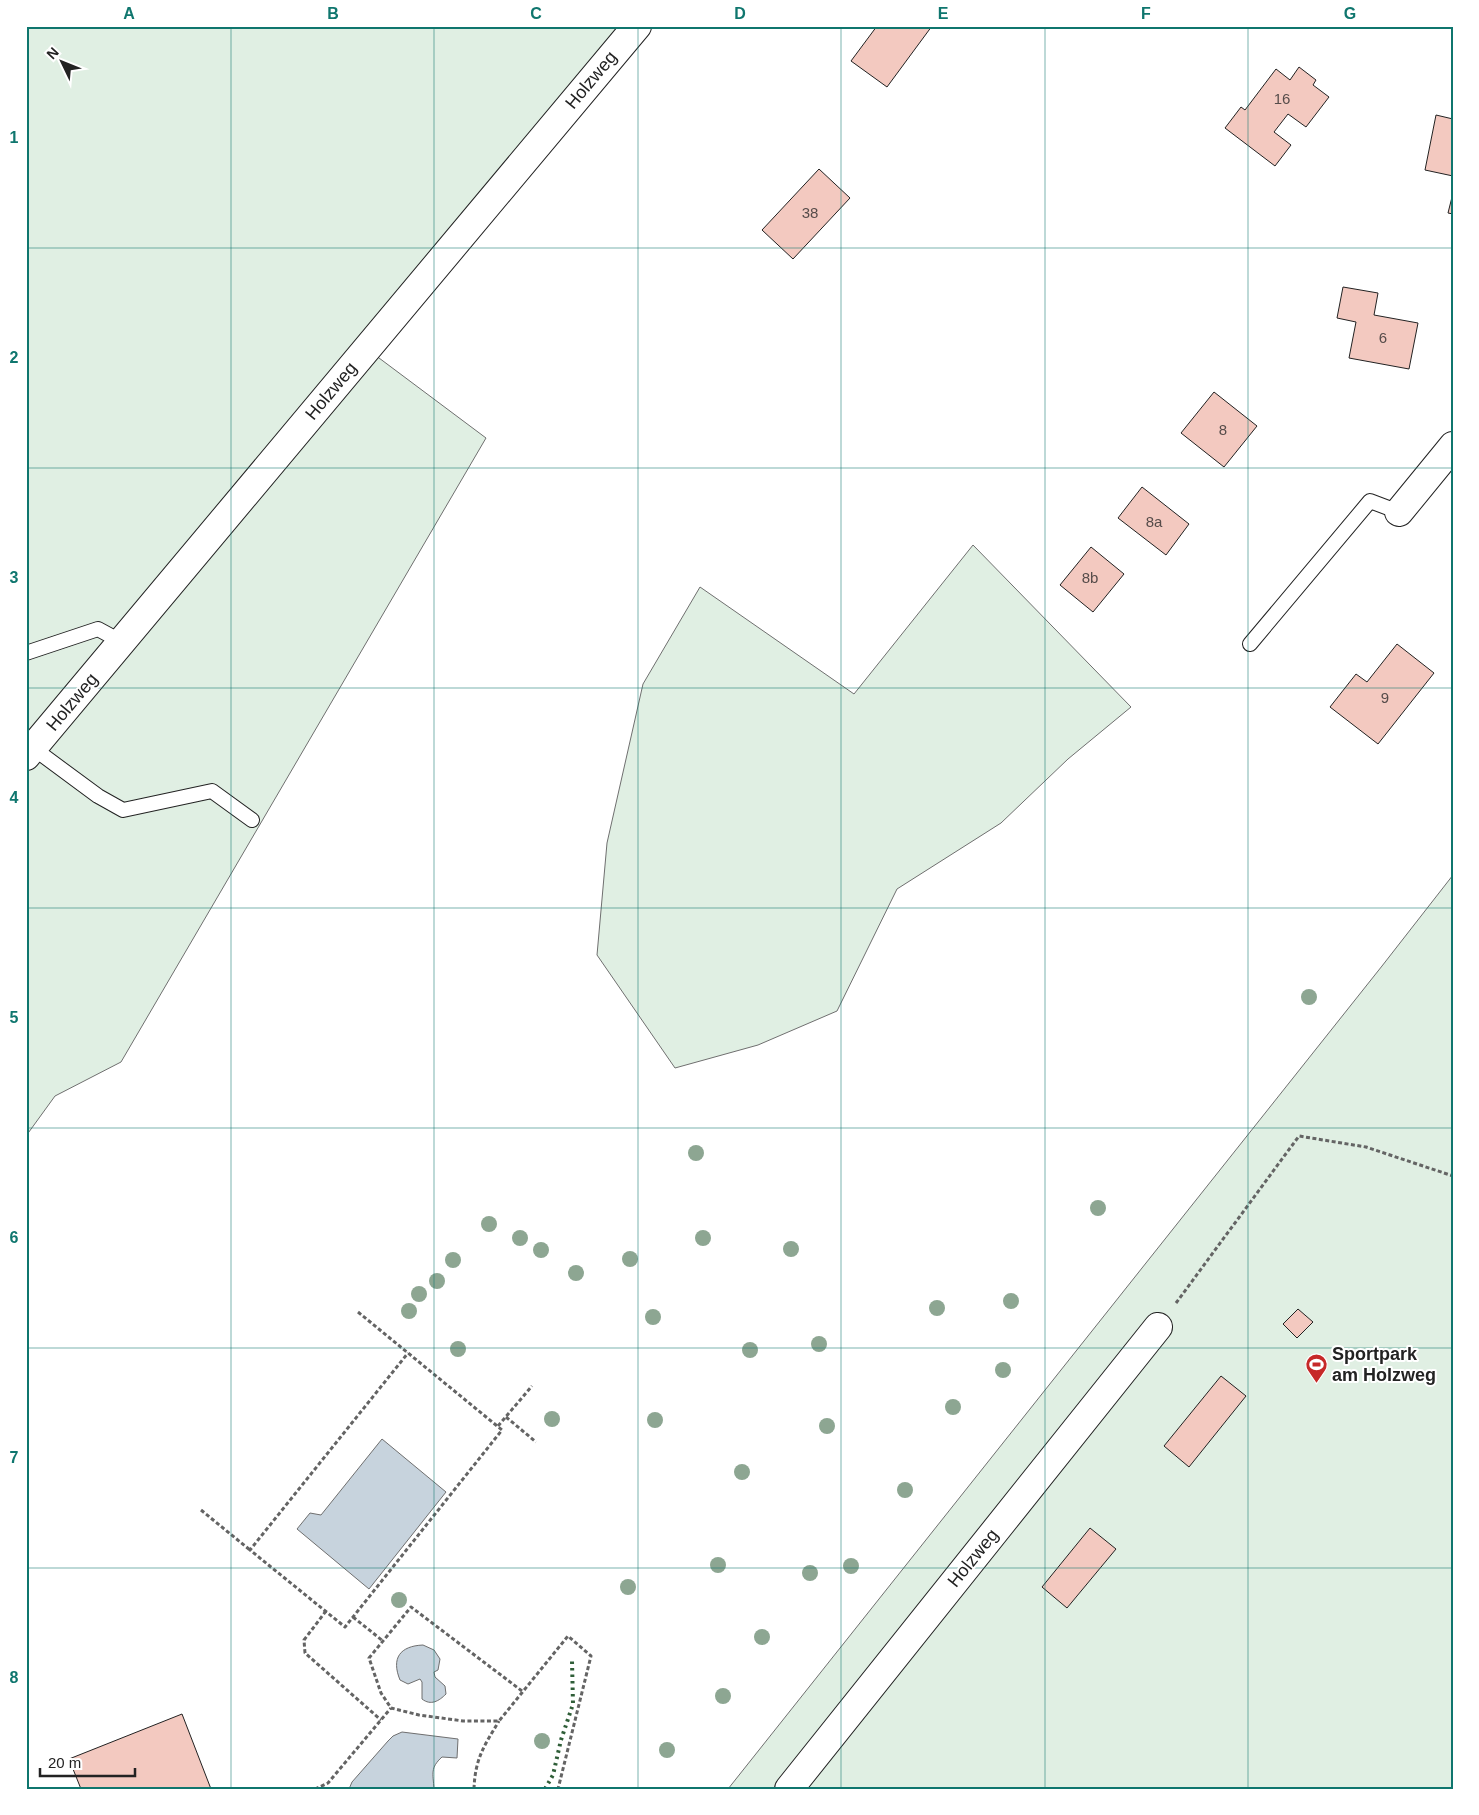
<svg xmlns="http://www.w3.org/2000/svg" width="1479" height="1815" font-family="Helvetica,sans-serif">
  <rect width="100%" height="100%" fill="#fff"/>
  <g fill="#e0efe3" stroke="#6f6f6f">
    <path d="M26 26H637L367 349 486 438 121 1062 55 1096 26 1136Z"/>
    <path d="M973 545 1131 707 1068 759 1001 823 897 889 837 1011 758 1045 675 1068 597 955 607 843 643 684 700 587 854 694Z"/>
    <path d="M1453 875V1789H728L1382 966Z"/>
  </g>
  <g fill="#c7d3dd" stroke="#6f6f6f">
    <path d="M382 1439 446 1492 369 1589 297 1529 310 1513 321 1515Z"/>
    <path d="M423 1645 434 1650 440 1659 438 1670 434 1672 435 1677 445 1686 446 1694C439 1701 431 1706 422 1699V1682L420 1679 408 1684 400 1680C391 1658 400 1646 423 1645Z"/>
    <path d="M402 1732 458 1739 457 1758 442 1757C430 1768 433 1773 434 1789H349L352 1782 388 1741 393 1736Z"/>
  </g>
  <g fill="#f3c9c0" stroke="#222">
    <path d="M877 26H932L887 87 851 61Z"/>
    <path d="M1299 67 1316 80 1313 85 1329 97 1306 127 1288 114 1274 132 1291 145 1275 166 1225 128 1241 107 1245 110 1276 69 1290 80Z"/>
    <path d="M1436 115 1453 119V176L1425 170Z"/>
    <path d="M819 169 850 198 793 259 762 230Z"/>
    <path d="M1453 193V214L1448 213Z"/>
    <path d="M1343 287 1378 293 1374 315 1418 323 1409 369 1349 358 1356 322 1337 318Z"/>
    <path d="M1214 392 1257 426 1224 467 1181 433Z"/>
    <path d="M1142 487 1189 524 1166 555 1118 518Z"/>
    <path d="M1091 547 1124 574 1093 612 1060 585Z"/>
    <path d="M1397 644 1434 673 1378 744 1330 707 1356 674 1367 682Z"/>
    <path d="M1298 1309 1313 1322 1297 1338 1283 1324Z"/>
    <path d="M1221 1376 1246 1396 1189 1467 1164 1446Z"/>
    <path d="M1090 1528 1116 1549 1067 1608 1042 1587Z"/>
    <path d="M182 1714 211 1789H81L69 1759Z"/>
  </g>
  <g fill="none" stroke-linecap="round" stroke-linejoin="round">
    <defs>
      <g id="lane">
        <path d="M1250 644 1370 501 1399 512"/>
        <path d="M26 653 98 629 122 642"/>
        <path d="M33 748 98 796 123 810 212 791 252 820"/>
      </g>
      <g id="street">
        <path d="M1399 512 1453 446"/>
        <path d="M26 756 637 26"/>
        <path d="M789 1789 1158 1327"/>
      </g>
    </defs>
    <use href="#lane" stroke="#222" stroke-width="16"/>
    <use href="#street" stroke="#222" stroke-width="30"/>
    <g stroke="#646464" stroke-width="3" stroke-dasharray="4 2.5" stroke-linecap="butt">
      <path d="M1176 1303 1299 1136 1366 1147 1453 1176"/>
      <path d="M358 1312 502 1430 345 1627 250 1550 408 1353"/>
      <path d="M506 1417 536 1442"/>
      <path d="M498 1426 532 1386"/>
      <path d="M201 1510 250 1550"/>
      <path d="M326 1611 304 1640 305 1653 381 1720"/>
      <path d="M353 1617 383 1641"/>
      <path d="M522 1691 411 1607 369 1658 381 1693 391 1708 419 1715 463 1721H499L568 1636 591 1656 558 1789"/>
      <path d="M315 1789 328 1783 391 1708"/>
      <path d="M474 1789C475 1759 484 1746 499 1721"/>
    </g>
    <use href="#lane" stroke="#fff" stroke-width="14"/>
    <use href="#street" stroke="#fff" stroke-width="28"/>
    <path stroke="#2f5e38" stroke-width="4" stroke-dasharray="2.5 4" stroke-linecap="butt" d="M545 1789 553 1775 561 1740 573 1704 572 1661"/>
  </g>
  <g fill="#8da692">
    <circle cx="1309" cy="997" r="8"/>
    <circle cx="696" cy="1153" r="8"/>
    <circle cx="1098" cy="1208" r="8"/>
    <circle cx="489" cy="1224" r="8"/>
    <circle cx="520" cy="1238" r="8"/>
    <circle cx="703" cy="1238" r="8"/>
    <circle cx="791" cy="1249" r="8"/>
    <circle cx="541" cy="1250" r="8"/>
    <circle cx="630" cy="1259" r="8"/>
    <circle cx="453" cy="1260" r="8"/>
    <circle cx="576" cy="1273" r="8"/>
    <circle cx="437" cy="1281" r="8"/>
    <circle cx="419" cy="1294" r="8"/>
    <circle cx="1011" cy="1301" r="8"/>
    <circle cx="937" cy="1308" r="8"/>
    <circle cx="409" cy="1311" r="8"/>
    <circle cx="653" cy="1317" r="8"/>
    <circle cx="819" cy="1344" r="8"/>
    <circle cx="458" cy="1349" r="8"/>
    <circle cx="750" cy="1350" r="8"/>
    <circle cx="1003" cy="1370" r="8"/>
    <circle cx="953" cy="1407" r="8"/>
    <circle cx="552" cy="1419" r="8"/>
    <circle cx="655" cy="1420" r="8"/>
    <circle cx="827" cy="1426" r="8"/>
    <circle cx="742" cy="1472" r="8"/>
    <circle cx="905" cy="1490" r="8"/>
    <circle cx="718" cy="1565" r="8"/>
    <circle cx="851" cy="1566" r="8"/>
    <circle cx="810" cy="1573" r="8"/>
    <circle cx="628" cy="1587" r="8"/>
    <circle cx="399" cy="1600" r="8"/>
    <circle cx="762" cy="1637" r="8"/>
    <circle cx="723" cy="1696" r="8"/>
    <circle cx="542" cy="1741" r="8"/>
    <circle cx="667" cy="1750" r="8"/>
  </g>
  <path fill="none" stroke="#0f766e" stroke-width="1" stroke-opacity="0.55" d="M231 26V1789M434 26V1789M638 26V1789M841 26V1789M1045 26V1789M1248 26V1789M26 248H1453M26 468H1453M26 688H1453M26 908H1453M26 1128H1453M26 1348H1453M26 1568H1453"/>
  <defs>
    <symbol id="stadium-pin" viewBox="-11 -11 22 30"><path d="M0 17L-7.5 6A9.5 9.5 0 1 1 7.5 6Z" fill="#c62828" stroke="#fff"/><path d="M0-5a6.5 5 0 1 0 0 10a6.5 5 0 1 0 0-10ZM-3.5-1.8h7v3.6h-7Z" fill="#fff"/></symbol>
  </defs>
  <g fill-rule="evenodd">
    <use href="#stadium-pin" x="1304" y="1352" width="25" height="34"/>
  </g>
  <g text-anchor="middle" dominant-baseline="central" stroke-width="4" stroke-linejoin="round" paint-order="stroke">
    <g font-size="15" fill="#564c4a">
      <text x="1282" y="98">16</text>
      <text x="810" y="212">38</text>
      <text x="1383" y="337">6</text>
      <text x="1223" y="429">8</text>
      <text x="1154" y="521">8a</text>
      <text x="1090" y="577">8b</text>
      <text x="1385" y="697">9</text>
    </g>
    <g font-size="18" fill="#222" stroke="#fff">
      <text transform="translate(591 80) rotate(-50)">Holzweg</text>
      <text transform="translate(331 391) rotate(-50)">Holzweg</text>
      <text transform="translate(72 702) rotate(-50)">Holzweg</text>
      <text transform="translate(973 1558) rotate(-51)">Holzweg</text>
    </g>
    <g font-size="18" font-weight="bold" fill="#222" stroke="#fff" text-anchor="start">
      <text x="1332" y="1354">Sportpark<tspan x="1332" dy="21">am Holzweg</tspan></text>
    </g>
  </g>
  <rect width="1479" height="1815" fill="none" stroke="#ffffff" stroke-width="55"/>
  <g transform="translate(62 62) rotate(313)" stroke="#ffffff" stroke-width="4" paint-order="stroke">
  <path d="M0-4L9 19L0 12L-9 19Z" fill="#222222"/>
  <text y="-8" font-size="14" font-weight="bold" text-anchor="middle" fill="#222222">N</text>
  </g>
  <path d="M40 1768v8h95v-8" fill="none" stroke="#222222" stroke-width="2.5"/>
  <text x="48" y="1768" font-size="15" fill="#222222" stroke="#ffffff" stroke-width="4" paint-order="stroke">20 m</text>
  <rect x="28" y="28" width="1424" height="1760" fill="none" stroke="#0f766e" stroke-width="2"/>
  <g font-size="16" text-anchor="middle" font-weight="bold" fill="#0f766e">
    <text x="129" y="19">A</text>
    <text x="333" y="19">B</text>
    <text x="536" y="19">C</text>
    <text x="740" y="19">D</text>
    <text x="943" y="19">E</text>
    <text x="1146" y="19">F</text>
    <text x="1350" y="19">G</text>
    <text x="14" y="143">1</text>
    <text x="14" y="363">2</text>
    <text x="14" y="583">3</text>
    <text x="14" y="803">4</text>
    <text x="14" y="1023">5</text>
    <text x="14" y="1243">6</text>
    <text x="14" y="1463">7</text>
    <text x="14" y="1683">8</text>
  </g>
</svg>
